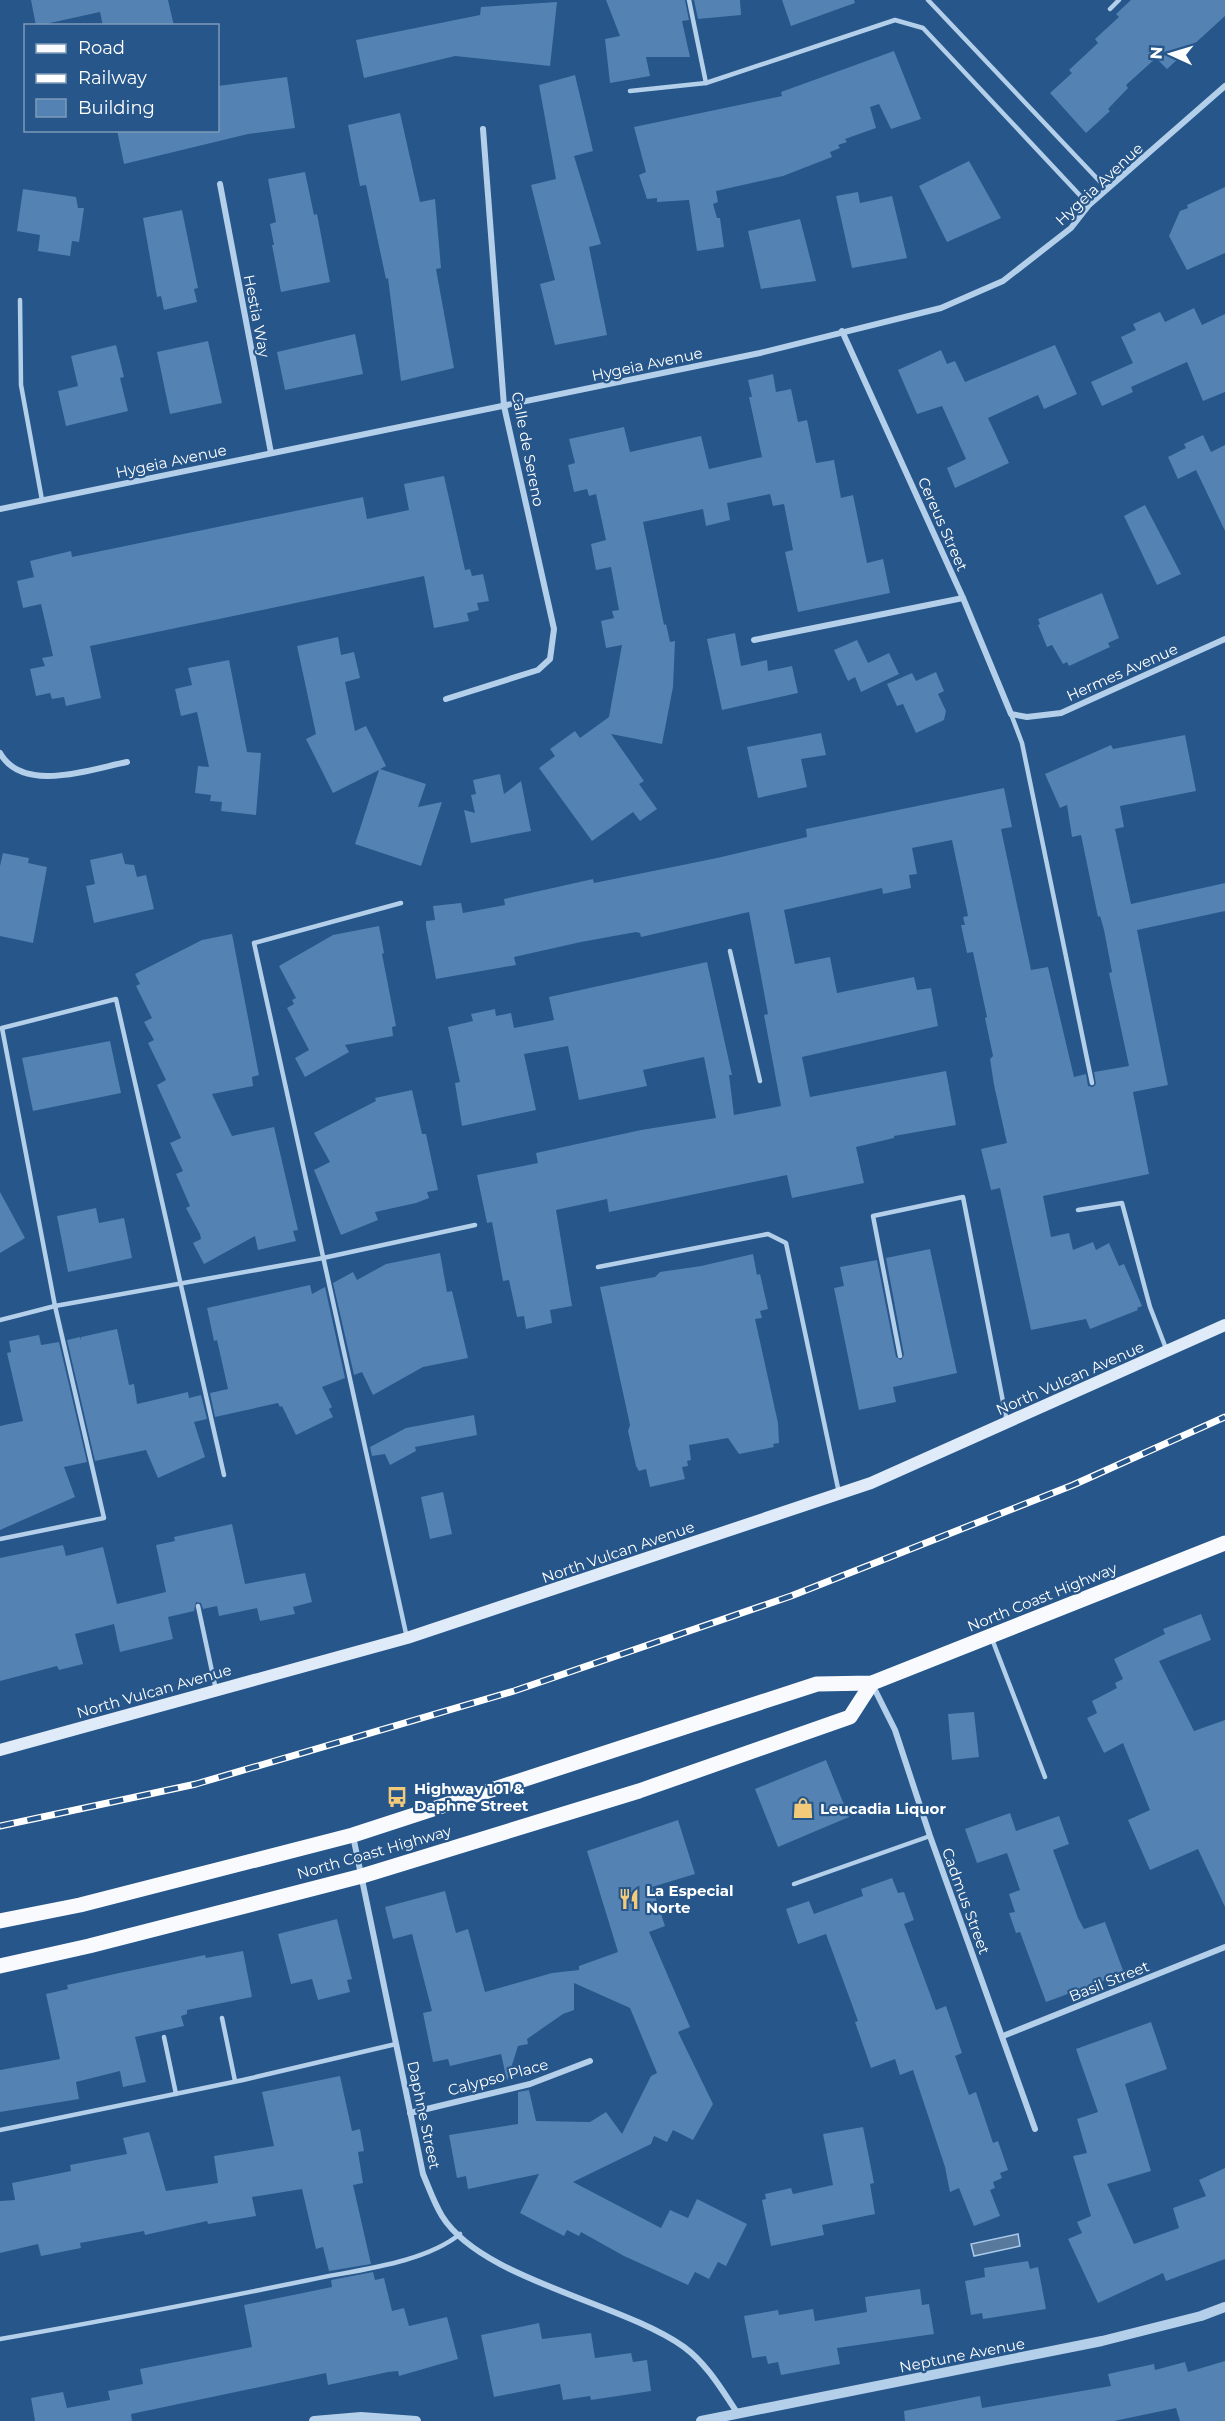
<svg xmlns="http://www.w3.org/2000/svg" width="1225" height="2421" font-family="Montserrat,sans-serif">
  <rect width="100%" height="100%" fill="#26568a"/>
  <path fill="#58799c" stroke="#a9caea" stroke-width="1.5" d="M1018 2234 1020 2246 974 2256 971 2244Z"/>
  <g fill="#5382b3">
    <path d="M31 0H168L174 26H103L100 12 36 26Z"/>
    <path d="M606 0H685L689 20 682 21 690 57H646L650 76 610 83 605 39 620 36Z"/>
    <path d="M694 0H740L741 15 698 19Z"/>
    <path d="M782 0H854L855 3 791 26Z"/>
    <path d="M1131 0H1225V16L1167 69 1156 58 1126 85 1128 88 1108 109 1110 111 1086 133 1050 93 1072 73 1069 70 1098 43 1095 39 1119 17 1116 14Z"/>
    <path d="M557 2 550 66 455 56 364 78 356 40 480 15 481 7Z"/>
    <path d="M894 51 921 119 891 129 879 104 870 107 876 128 845 139 847 142 838 145 840 148 830 152 832 157 783 176 716 191 718 202 713 204 717 218H720L724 247 697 251 689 200 657 202V198L647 199 639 175 646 172 634 127 782 96 781 92Z"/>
    <path d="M575 75 593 151 574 156 601 244 589 247 607 335 555 345 540 284 555 280 531 185 556 179 539 85Z"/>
    <path d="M287 77 295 128 248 134 124 164 117 130H218V86Z"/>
    <path d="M400 113 420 202 435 199 441 268 436 269 454 368 401 381 388 278 386 279 366 185 360 186 348 125Z"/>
    <path d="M969 161 1001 218 947 242 919 186Z"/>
    <path d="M305 172 314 215 317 214 330 282 281 292 272 245H274L270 224 276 222 268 179Z"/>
    <path d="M1225 187V253L1187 270 1169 236 1180 211 1188 208 1187 205Z"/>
    <path d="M23 189 76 197 78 208H84L79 242 72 241 70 256 38 251 40 235 17 231Z"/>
    <path d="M858 192 860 203 892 196 907 258 852 268 836 196Z"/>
    <path d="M182 210 198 288 194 289 197 302 164 310 161 296 157 297 143 218Z"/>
    <path d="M800 219 816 281 761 289 748 231Z"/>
    <path d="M1194 308 1202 325 1225 314V392L1203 401 1187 362 1131 387 1133 392 1102 406 1091 382 1133 363 1121 337 1136 330 1133 324 1160 312 1165 322Z"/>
    <path d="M355 334 363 374 285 390 277 352Z"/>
    <path d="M208 341 222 403 170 414 157 352Z"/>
    <path d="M116 345 124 377 120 378 128 411 66 426 58 391 78 386 71 356Z"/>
    <path d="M1055 345 1077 394 1044 409 1038 395 988 418 1009 463 955 488 947 468 966 459 942 406 917 414 898 370 941 350 947 364 955 361 965 382Z"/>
    <path d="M773 374 776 392 791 389 798 422 807 420 816 463 834 460 841 498 853 495 867 563 883 559 890 593 798 612 785 552 793 550 784 504 773 506 770 494 727 503 730 520 706 526 703 509 643 522 664 625 666 624 670 642 675 641 673 687 662 744 611 734 644 781 639 784 657 809 640 821 633 812 592 841 539 768 555 756 550 749 575 731 580 738 609 717 622 645 606 648 601 621 614 618 612 611 619 610 611 567 596 570 591 544 606 540 596 494 589 496 587 489 574 492 568 465 575 463 569 439 624 427 630 452 701 436 709 469 762 457 749 397H752L748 380Z"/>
    <path d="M1203 435 1211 452 1225 445V531L1196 470 1178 479 1168 457 1186 448 1184 444Z"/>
    <path d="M444 476 465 570 470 569 472 576 483 574 489 601 477 603 479 610 467 613 469 621 434 628 424 576 90 646 101 698 66 706 64 697 52 699 50 693 36 696 30 669 45 666 42 658 53 656 41 604 23 608 17 581 34 577 30 561 71 551 72 557 363 497 367 519 409 510 404 484Z"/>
    <path d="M1145 505 1181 574 1157 585 1124 516Z"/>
    <path d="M1102 593 1119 638 1108 643 1110 647 1069 666 1067 662 1063 664 1052 645 1047 647 1038 625 1040 624 1038 619Z"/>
    <path d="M735 633 741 666 767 660 768 671 792 666 798 693 722 710 707 639Z"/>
    <path d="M338 637 341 655 354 652 360 678 345 682 355 731 366 726 386 766 380 769 426 784 418 807 442 802 421 866 355 844 379 770 333 793 306 739 316 734 297 646Z"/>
    <path d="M857 640 868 663 889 653 899 674 861 692 855 677 848 681 834 650Z"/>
    <path d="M229 660 247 752 261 753 256 815 221 811 222 802 210 801 211 795 195 793 198 766 209 767 197 712 181 716 175 689 192 685 188 668Z"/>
    <path d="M936 672 944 691 938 694 946 711 944 720 916 733 903 704 897 706 887 684 912 673 916 681Z"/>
    <path d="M821 733 826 755 801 759 807 787 758 798 747 747Z"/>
    <path d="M1185 735 1196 791 1120 806 1124 827 1115 829 1131 904 1225 883V911L1137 930 1168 1085 1133 1092 1149 1174 1043 1196 1051 1237 1069 1233 1073 1250 1093 1242 1096 1250 1109 1243 1119 1266 1124 1264 1142 1306 1137 1308 1138 1310 1090 1329 1086 1319 1031 1330 1000 1188 991 1190 981 1149 1007 1143 994 1085 990 1059 993 1056 985 1018 987 1017 973 952 967 953 961 925H965L963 917 968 916 952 840 912 848 917 874 909 875 911 888 883 894 882 888 784 910 795 964 830 957 837 993 914 977 917 990 931 988 938 1026 802 1057 810 1097 946 1071 956 1125 894 1136V1138L856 1147 864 1183 792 1198 787 1175 609 1212 607 1199 556 1210 572 1306 550 1310 552 1323 526 1329 524 1316 517 1317 509 1280 503 1281 492 1222 487 1223 477 1175 538 1163 536 1153 641 1130 716 1118 704 1057 643 1070 647 1086 579 1100 568 1046 524 1054 536 1110 462 1126 455 1083 460 1082 448 1027 473 1021 471 1014 495 1009 496 1016 511 1013 514 1028 554 1020 549 997 707 962 732 1075H729L734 1115 781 1106 764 1015 768 1014 749 912 641 937 640 933 636 932 581 942 514 957 516 965 436 979 426 926V921L435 920 433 906 461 903 463 913 505 905 504 899 593 879 594 883 717 858 807 837 806 829 1004 788 1012 827 1001 829 1031 970 1048 967 1074 1077 1086 1074 1088 1086 1093 1087 1096 1084 1094 1072 1129 1066 1109 973 1112 972 1104 930 1100 916 1098 917 1081 835 1072 837 1067 805 1060 808 1045 774 1111 745 1113 749Z"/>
    <path d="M500 774 504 794 521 781 531 831 471 843 464 810 475 813 471 795 476 794 473 780Z"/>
    <path d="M3 853 29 858 28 863 47 867 33 943 0 936V866Z"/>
    <path d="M122 853 125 864 134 865 137 877 146 875 154 909 94 923 86 886 95 884 90 860Z"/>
    <path d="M379 926 384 953 382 954 396 1026 392 1027 393 1036 345 1045 349 1052 305 1077 295 1058 309 1050 287 1008 294 1004 292 1000 296 998 279 966 333 935Z"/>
    <path d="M232 934 259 1075 252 1077 253 1086 212 1094 232 1136 274 1127 298 1230 293 1231 296 1241 258 1250 255 1236 204 1264 193 1243 201 1239 200 1234 186 1208 190 1206 176 1174 183 1171 170 1143 181 1138 157 1085 166 1080 148 1043 154 1040 144 1022 152 1018 136 986 140 984 135 974 202 940Z"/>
    <path d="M110 1041 121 1093 33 1111 22 1058Z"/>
    <path d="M412 1090 422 1134H426L438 1190 427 1192 429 1198 416 1203 375 1212 378 1220 341 1235 314 1170 330 1162 314 1133 376 1101 375 1098Z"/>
    <path d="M0 1192 25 1238 0 1253Z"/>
    <path d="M96 1208 99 1223 124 1218 132 1258 68 1272 57 1216Z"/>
    <path d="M930 1249 957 1373 893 1387 896 1402 859 1410 834 1288 844 1286 840 1267 877 1260 896 1357 901 1360 904 1355 886 1258Z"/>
    <path d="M440 1253 447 1292 452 1291 468 1358 423 1367 373 1395 362 1372 354 1375 333 1283 353 1272 357 1280 386 1264Z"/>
    <path d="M753 1254 757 1275 760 1274 768 1309 760 1311 762 1318 755 1319 778 1423 779 1443 773 1444 774 1447 739 1454 728 1438 689 1445 691 1460 687 1461 688 1466 682 1467 685 1479 650 1487 646 1469 639 1471 636 1466 628 1431 630 1425 600 1287 655 1277 660 1272 701 1266Z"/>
    <path d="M310 1285 312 1294 325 1287 345 1378 322 1387 332 1407 329 1409 333 1417 296 1435 282 1406 280 1407 278 1403 215 1417 210 1393 228 1389 217 1340 214 1341 207 1308Z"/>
    <path d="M117 1329 129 1385 134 1384 137 1404 188 1392 189 1398 201 1395 207 1419 194 1422 205 1457 158 1478 146 1450 95 1461 67 1340 80 1337 81 1340V1337Z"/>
    <path d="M39 1335 41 1345 59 1342 87 1462 64 1467 75 1497 0 1530V1426L23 1421 7 1353 11 1352 9 1341Z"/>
    <path d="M474 1415 477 1435 415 1447 416 1451 390 1465 385 1454 372 1456 370 1447 406 1428Z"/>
    <path d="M443 1492 452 1534 430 1539 421 1497Z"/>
    <path d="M232 1524 245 1584 305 1573 312 1602 293 1607 295 1614 260 1621 257 1608 219 1616 217 1606 203 1609 201 1603 196 1602 194 1611 168 1617 173 1639 120 1652 114 1624 75 1634 83 1664 59 1670 57 1666 0 1681V1558L63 1545 66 1556 103 1547 117 1604 166 1592 156 1545 175 1541 174 1537Z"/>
    <path d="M1201 1614 1211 1640 1159 1661 1194 1731 1225 1720V1907L1198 1849 1150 1870 1128 1820 1150 1810 1123 1743 1104 1753 1087 1718 1097 1713 1092 1701 1117 1688 1115 1683 1123 1679 1114 1659 1165 1634 1163 1629Z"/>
    <path d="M974 1712 979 1757 952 1760 948 1714Z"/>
    <path d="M826 1760 849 1817 778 1847 755 1789Z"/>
    <path d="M1010 1813 1016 1831 1059 1816 1069 1844 1053 1850 1078 1918 1084 1929 1105 1922 1124 1973 1046 2002 1020 1932 1016 1933 1009 1913 1015 1912 1009 1894 1020 1890 1007 1853 977 1863 965 1829Z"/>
    <path d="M678 1820 695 1874 652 1887 665 1926 649 1932 690 2027 678 2032 713 2104 693 2140 673 2130 667 2142 654 2136 651 2144 573 2182 661 2228 670 2210 688 2218 697 2199 747 2224 726 2266 718 2262 709 2279 695 2272 688 2285 624 2256 581 2232 579 2236 567 2230 564 2236 520 2213 539 2174 468 2189 466 2176 457 2178 449 2135 518 2124V2092L529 2090 536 2121 590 2122 606 2112 622 2134 651 2076 657 2073 630 2008 574 1983V2010L563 2014 527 2039 528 2044 518 2046 507 2081 501 2054 450 2066 448 2059 433 2062 423 2013 432 2011 412 1934 393 1939 385 1907 445 1891 456 1933 468 1929 485 1992 552 1973 579 1970V1966L618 1952 587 1851Z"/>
    <path d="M892 1878 898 1893 904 1892 914 1920 904 1924 936 2010 946 2006 962 2053 955 2056 969 2095 976 2092 993 2143 998 2141 1008 2170 1000 2173 1002 2178 993 2182 995 2188 990 2190 1000 2216 974 2226 959 2188 950 2192 945 2167 913 2070 900 2075 895 2059 871 2068 855 2022 858 2021 826 1934 798 1944 786 1909 809 1901 814 1914 863 1896 861 1889Z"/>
    <path d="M337 1919 352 1979 347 1980 350 1992 318 2000 312 1979 291 1984 278 1934Z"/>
    <path d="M243 1951 252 1997 187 2010V2014L181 2016 184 2026 135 2037 146 2082 123 2087 120 2071 76 2082 79 2099 0 2112V2070L60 2059 46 1994 68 1989 67 1985 119 1973 205 1955 206 1958Z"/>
    <path d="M1151 2022 1167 2069 1125 2084 1151 2171 1107 2184 1134 2244 1179 2228 1173 2208 1206 2196 1199 2180 1225 2168V2259L1166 2281 1163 2273 1098 2303 1068 2239 1082 2233 1077 2222 1091 2216 1073 2156 1087 2153 1077 2119 1098 2112 1076 2049Z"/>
    <path d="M340 2076 352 2131 360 2129 364 2151 358 2152 363 2183 353 2185 371 2264 329 2271 323 2247 316 2249 302 2189 252 2197 256 2216 208 2224 207 2221 145 2235 144 2231 80 2243 81 2248 41 2256 38 2244 0 2253V2201L15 2200 12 2183 71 2171 70 2165 127 2154 123 2138 149 2132 166 2191 218 2183 214 2156 274 2146 262 2092Z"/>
    <path d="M863 2127 874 2183 870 2184 875 2214 822 2225 824 2235 771 2246 762 2200 766 2199 765 2194 791 2188 793 2194 833 2185 823 2134Z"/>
    <path d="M1028 2261 1030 2269 1038 2267 1046 2309 983 2319 982 2313 971 2315 965 2281 985 2277 984 2268Z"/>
    <path d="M373 2272 375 2280 384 2278 392 2311 404 2308 409 2326 447 2317 458 2359 399 2376 398 2371 388 2372 328 2385 326 2373 131 2414 132 2421H35L31 2398 63 2392 67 2408 110 2400 108 2391 143 2384 140 2369 252 2347 244 2305 332 2287 331 2280Z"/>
    <path d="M920 2289 922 2305 929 2304 934 2334 837 2348 840 2364 781 2375 778 2362 768 2364 766 2356 752 2358 744 2316 778 2310 779 2315 813 2309 815 2321 867 2312 865 2297Z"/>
    <path d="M539 2323 542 2339 591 2333 595 2358 631 2353 633 2362 647 2360 651 2391 591 2400 590 2396 563 2400 560 2384 494 2397 481 2335Z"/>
    <path d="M1225 2361V2421H1180L1176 2408 1114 2421H905L904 2411 980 2396 982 2408 1111 2386 1108 2374 1154 2364 1155 2370 1185 2362 1188 2372Z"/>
  </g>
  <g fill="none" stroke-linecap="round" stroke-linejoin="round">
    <g stroke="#b4cfea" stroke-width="4.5">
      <path d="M689 0 706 83"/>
      <path d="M928 0 1107 189"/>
      <path d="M1110 9 1119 0"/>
      <path d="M630 91 706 83 895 20 923 28 1089 205"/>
      <path d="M20 300 21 385 42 500"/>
      <path d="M1011 714 1022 743 1092 1083"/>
      <path d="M401 903 254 943 407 1638"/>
      <path d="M730 951 760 1081"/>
      <path d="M1078 1210 1122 1203 1150 1307 1167 1351"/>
      <path d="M598 1267 768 1234 786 1243 839 1493"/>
      <path d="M0 1320 55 1306 323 1258 475 1225"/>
      <path d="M900 1356 873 1216 963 1197 1007 1422"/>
      <path d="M0 1539 104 1518 55 1306 2 1028 116 999 224 1475"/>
      <path d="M198 1606 216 1690"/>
      <path d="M992 1639 1045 1777"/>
      <path d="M794 1884 930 1836"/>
      <path d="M222 2018 235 2081"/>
      <path d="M164 2037 176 2094"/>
      <path d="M0 2130 243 2080 396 2044"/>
      <path d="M0 2339C103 2321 206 2301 309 2280 355 2270 423 2264 460 2234"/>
    </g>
    <g stroke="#b4cfea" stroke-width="6">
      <path d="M220 184 271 453"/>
      <path d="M842 331 963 598 1011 714 1027 717 1061 713 1225 639"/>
      <path d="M0 509 760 353 941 308 1003 281 1071 228 1089 205 1225 86"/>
      <path d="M754 640 963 598"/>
      <path d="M446 699 538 670 550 659 554 629 504 406 483 129"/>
      <path d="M0 753C23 794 91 769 127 762"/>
      <path d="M872 1684 895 1730 930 1836 1035 2129"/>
      <path d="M353 1836 423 2174C429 2188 434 2203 442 2216 482 2280 621 2302 684 2347 707 2364 722 2390 738 2414"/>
      <path d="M1003 2036 1225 1947"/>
      <path d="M410 2113 530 2084 590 2061"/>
    </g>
    <g stroke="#b4cfea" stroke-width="10">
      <path d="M314 2421 361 2417 416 2421"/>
      <path d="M701 2421 1102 2341 1201 2316 1225 2307"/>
    </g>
    <path stroke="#dfebf8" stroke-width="12" d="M0 1750 407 1638 871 1483 1225 1325"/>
    <g stroke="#f8fafe" stroke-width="15">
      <path d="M0 1921 80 1905 353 1835 817 1684 872 1683 1225 1543"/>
      <path d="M0 1966 89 1946 362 1876 639 1791 850 1717 872 1683"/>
    </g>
    <defs>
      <path id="rail" d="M0 1826 196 1784 514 1691 791 1596 1073 1485 1225 1417"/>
    </defs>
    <use href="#rail" stroke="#fff" stroke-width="7"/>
    <use href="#rail" stroke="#26568a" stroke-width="4.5" stroke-dasharray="14" stroke-linecap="butt"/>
  </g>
  <defs>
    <symbol id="bus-bare" viewBox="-9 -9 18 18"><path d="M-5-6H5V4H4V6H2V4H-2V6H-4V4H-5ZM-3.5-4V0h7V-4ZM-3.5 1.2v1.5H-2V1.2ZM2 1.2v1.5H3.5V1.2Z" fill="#f3ca79" stroke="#26568a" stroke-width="2.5" paint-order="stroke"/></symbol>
    <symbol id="shop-bare" viewBox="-9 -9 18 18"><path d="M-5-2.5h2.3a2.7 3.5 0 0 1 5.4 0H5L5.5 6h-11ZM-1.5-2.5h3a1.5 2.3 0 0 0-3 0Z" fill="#f3ca79" stroke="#26568a" stroke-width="2.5" paint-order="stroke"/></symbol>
    <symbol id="restaurant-bare" viewBox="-9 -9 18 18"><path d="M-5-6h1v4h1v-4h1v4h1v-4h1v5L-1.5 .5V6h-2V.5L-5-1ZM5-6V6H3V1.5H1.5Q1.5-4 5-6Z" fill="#f3ca79" stroke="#26568a" stroke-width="2.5" paint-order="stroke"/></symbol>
  </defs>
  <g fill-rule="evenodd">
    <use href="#bus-bare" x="382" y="1782" width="30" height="30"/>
    <use href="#shop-bare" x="788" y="1793" width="30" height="30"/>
    <use href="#restaurant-bare" x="614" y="1884" width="30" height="30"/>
  </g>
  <g text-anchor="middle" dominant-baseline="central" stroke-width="4.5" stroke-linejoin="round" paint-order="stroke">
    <g font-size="15" fill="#fff" stroke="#26568a">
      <text transform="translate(1099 184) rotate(-43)">Hygeia Avenue</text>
      <text transform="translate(257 316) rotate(79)">Hestia Way</text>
      <text transform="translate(647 364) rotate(-12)">Hygeia Avenue</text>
      <text transform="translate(528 449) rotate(79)">Calle de Sereno</text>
      <text transform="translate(171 461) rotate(-12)">Hygeia Avenue</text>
      <text transform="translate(943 524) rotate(66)">Cereus Street</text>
      <text transform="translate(1122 672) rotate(-24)">Hermes Avenue</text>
      <text transform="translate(1070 1378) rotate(-24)">North Vulcan Avenue</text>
      <text transform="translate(618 1552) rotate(-19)">North Vulcan Avenue</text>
      <text transform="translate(1042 1597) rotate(-22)">North Coast Highway</text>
      <text transform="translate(154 1691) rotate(-16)">North Vulcan Avenue</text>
      <text transform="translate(374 1852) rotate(-16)">North Coast Highway</text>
      <text transform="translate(966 1901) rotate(70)">Cadmus Street</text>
      <text transform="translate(1109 1981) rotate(-22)">Basil Street</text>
      <text transform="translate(498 2077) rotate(-15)">Calypso Place</text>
      <text transform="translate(424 2115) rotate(78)">Daphne Street</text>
      <text transform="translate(962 2355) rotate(-11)">Neptune Avenue</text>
    </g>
    <g font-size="15" font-weight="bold" fill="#fff" stroke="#26568a" text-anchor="start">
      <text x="414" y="1788">Highway 101 &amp;<tspan x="414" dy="17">Daphne Street</tspan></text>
      <text x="820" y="1808">Leucadia Liquor</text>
      <text x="646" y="1890">La Especial<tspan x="646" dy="17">Norte</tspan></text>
    </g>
  </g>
  <rect x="24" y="24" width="195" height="108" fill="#26568a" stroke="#7d9ab9" stroke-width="1.5"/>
  <rect x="36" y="44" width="30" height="9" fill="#f8fafe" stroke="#7d9ab9" stroke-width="1.5"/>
  <text x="78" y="54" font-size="18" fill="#ffffff">Road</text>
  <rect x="36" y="74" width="30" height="9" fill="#ffffff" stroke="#7d9ab9" stroke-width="1.5"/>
  <text x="78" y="84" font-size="18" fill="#ffffff">Railway</text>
  <rect x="36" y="99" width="30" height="18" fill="#5382b3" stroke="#7d9ab9" stroke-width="1.5"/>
  <text x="78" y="114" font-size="18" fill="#ffffff">Building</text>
  <g transform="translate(1171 54) rotate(274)" stroke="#26568a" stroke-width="4.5" paint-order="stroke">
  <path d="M0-4.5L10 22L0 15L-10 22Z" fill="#ffffff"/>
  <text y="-9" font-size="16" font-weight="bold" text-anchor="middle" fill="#ffffff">N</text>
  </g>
</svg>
